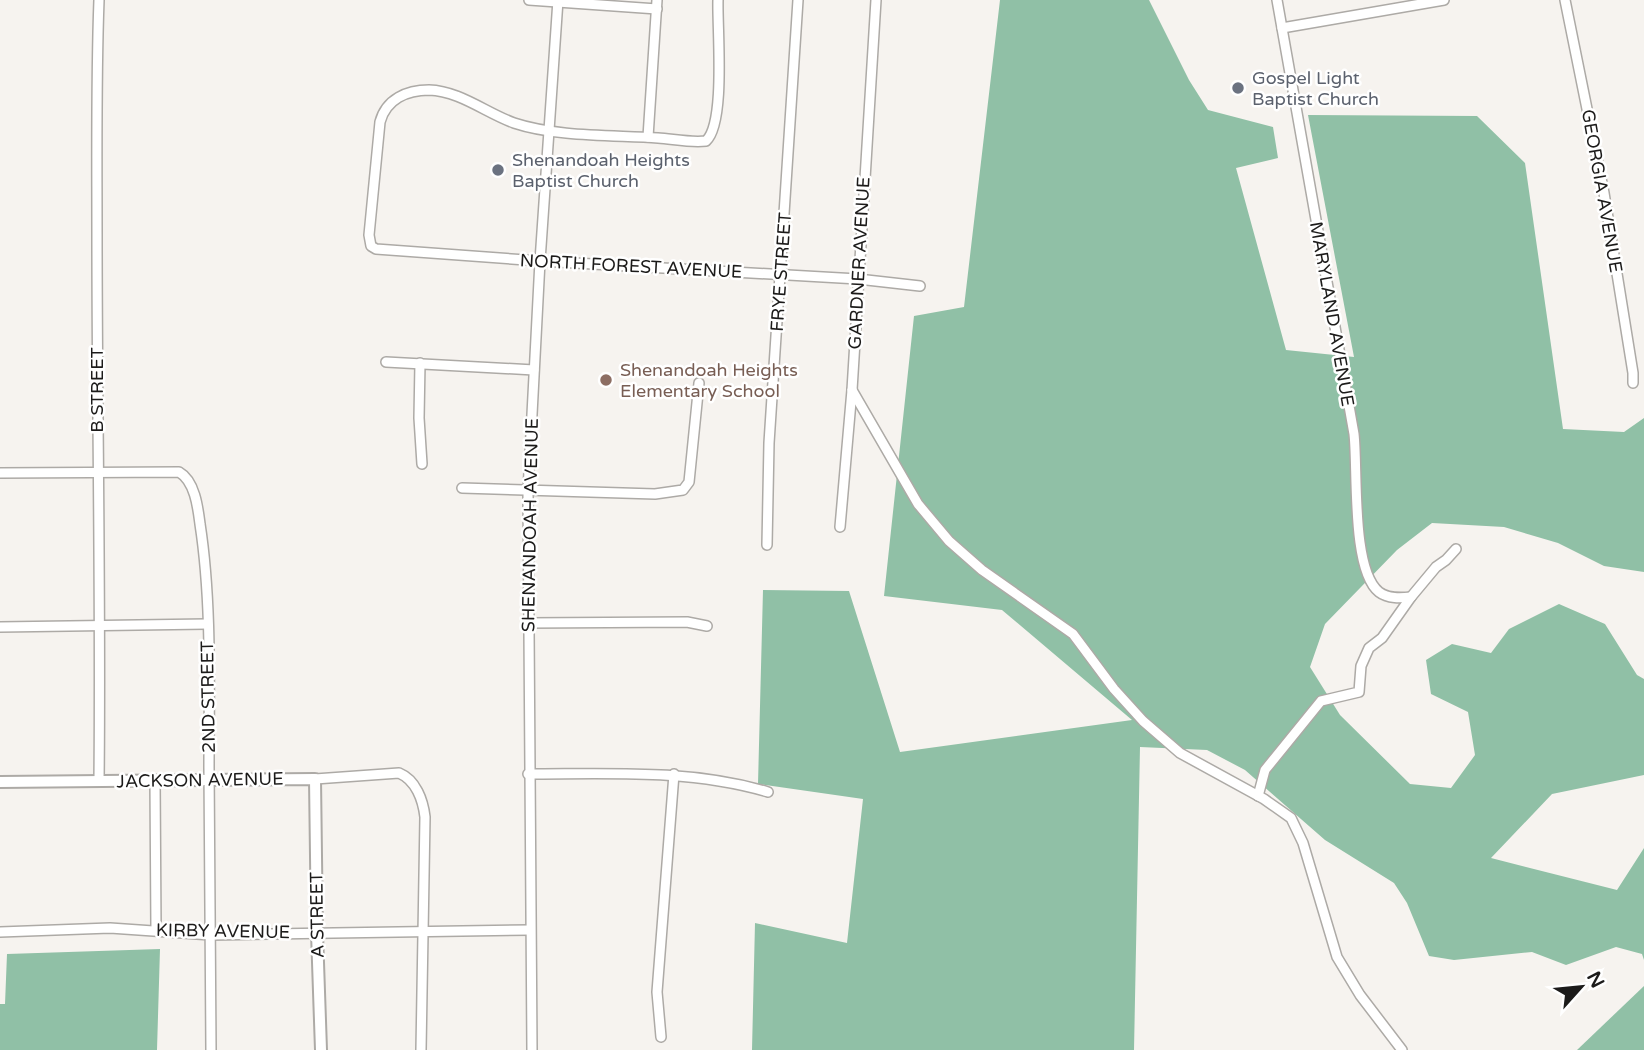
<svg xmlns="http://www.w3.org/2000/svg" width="1644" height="1050" font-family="'Varela Round',sans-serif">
  <rect width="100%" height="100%" fill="#f6f3ef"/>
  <g fill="#90c0a6">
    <path d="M1000 0H1149L1189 80 1208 110 1273 127 1278 158 1236 168 1286 350 1354 357 1308 115 1477 116 1525 163 1563 429 1624 432 1644 418V572L1604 566 1558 543 1504 527 1432 523 1397 550 1325 624 1310 667 1340 715 1410 784 1451 788 1475 755 1468 712 1431 694 1426 660 1452 644 1491 653 1509 629 1559 604 1605 624 1637 675 1644 679V775L1552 794 1491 858 1617 890 1644 848V960L1642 954 1616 947 1566 965 1532 952 1454 960 1429 956 1407 903 1394 883 1325 840 1245 770 1207 750 1140 747 1134 1050H752L755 923 847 943 863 799 758 784 763 590 849 591 900 752 1132 720 1002 610 884 596 914 316 964 307Z"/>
    <path d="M160 949 157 1050H0V1004H5L7 954Z"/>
    <path d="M1644 986V1050H1577Z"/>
  </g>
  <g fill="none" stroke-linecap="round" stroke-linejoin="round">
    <defs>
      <g id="minor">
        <path d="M99 0C96 78 97 156 97 234 97 416 101 599 99 781"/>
        <path d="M529 0 657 9"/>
        <path d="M718 0C717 28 726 123 706 141 691 143 673 139 658 138 613 135 556 137 514 123 486 113 460 91 429 90 407 90 386 99 380 122L369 235 371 246 376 249 540 261 858 279 920 286"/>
        <path d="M1277 0 1354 434C1358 469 1351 570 1379 592 1388 599 1401 598 1411 597"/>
        <path d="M1565 0 1604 193 1633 373V383"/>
        <path d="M1282 28 1444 0"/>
        <path d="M648 137 657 0"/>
        <path d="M386 362 534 370"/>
        <path d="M420 363 419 418 422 464"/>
        <path d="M852 390 918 504 949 541 982 570 1073 634 1114 689 1143 721 1180 753 1264 799 1291 818 1303 843 1337 957 1360 995 1402 1050"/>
        <path d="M0 473 179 472C195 481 198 508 200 524 212 602 209 689 209 768 209 862 211 956 211 1050"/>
        <path d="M462 488 655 494 683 490 689 482 699 383"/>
        <path d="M840 527 852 390 876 0"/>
        <path d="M767 545 769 443 798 0"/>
        <path d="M528 623 687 622 707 626"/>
        <path d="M0 627 207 624"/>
        <path d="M528 774C609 774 690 769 768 792"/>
        <path d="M315 779 399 773C416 780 423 800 425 817L421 1050"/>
        <path d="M155 780 156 930"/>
        <path d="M1258 796 1265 770 1321 701 1359 692 1361 666 1369 648 1382 638 1411 597 1436 567 1446 560 1456 549"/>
        <path d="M0 932 110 928 211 935 530 930"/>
        <path d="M661 1037 657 992 674 774"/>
        <path d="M532 1050 528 491 540 261 558 0"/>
      </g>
      <path id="tertiary" d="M0 782 315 779 317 933 321 1050"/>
    </defs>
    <use href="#minor" stroke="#adaaa6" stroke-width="12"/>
    <use href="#tertiary" stroke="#adaaa6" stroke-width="14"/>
    <use href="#minor" stroke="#fff" stroke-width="9"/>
    <use href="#tertiary" stroke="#fff" stroke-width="10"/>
  </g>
  <g fill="#6b7280" stroke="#fff" stroke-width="2.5">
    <circle cx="1238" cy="88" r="7"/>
    <circle cx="498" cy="170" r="7"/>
  </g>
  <circle fill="#8d6e63" stroke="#fff" stroke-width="2.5" cx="606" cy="380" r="7"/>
  <g text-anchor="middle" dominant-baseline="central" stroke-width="5" stroke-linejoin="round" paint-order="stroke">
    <g font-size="18" fill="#5b616d" stroke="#fff" text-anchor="start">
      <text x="1252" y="78">Gospel Light<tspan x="1252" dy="21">Baptist Church</tspan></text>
      <text x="512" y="160">Shenandoah Heights<tspan x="512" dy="21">Baptist Church</tspan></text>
    </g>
    <g font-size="18" fill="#1c1b1a" stroke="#fff">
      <text transform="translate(1602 191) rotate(80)">GEORGIA AVENUE</text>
      <text transform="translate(859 263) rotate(-87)">GARDNER AVENUE</text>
      <text transform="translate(631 266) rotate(3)">NORTH FOREST AVENUE</text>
      <text transform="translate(781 272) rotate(-86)">FRYE STREET</text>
      <text transform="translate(1332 314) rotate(80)">MARYLAND AVENUE</text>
      <text transform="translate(97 390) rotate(-90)">B STREET</text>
      <text transform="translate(530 525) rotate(-89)">SHENANDOAH AVENUE</text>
      <text transform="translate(208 697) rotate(-91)">2ND STREET</text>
      <text transform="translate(200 780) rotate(-1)">JACKSON AVENUE</text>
      <text transform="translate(317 915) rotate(-91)">A STREET</text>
      <text transform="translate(223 931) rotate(1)">KIRBY AVENUE</text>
    </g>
    <g font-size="18" fill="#785e54" stroke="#fff" text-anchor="start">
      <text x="620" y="370">Shenandoah Heights<tspan x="620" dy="21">Elementary School</tspan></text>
    </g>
  </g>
  <g transform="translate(1581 987) rotate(63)" stroke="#ffffff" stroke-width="5" paint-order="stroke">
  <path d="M0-5L12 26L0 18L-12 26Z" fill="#1c1b1a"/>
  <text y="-10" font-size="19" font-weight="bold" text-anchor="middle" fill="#1c1b1a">N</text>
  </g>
</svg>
